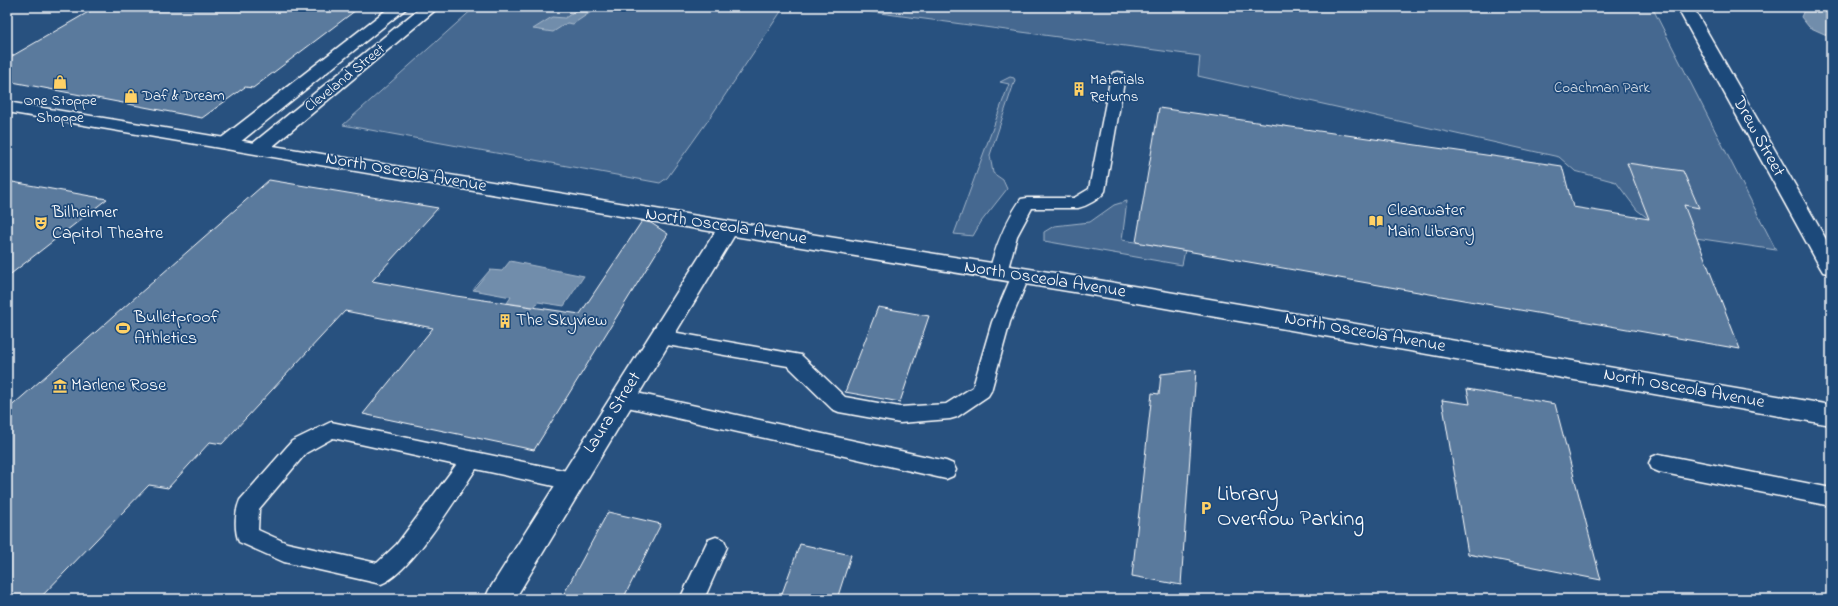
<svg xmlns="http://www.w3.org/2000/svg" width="1838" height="606" font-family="'Indie Flower',sans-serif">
  <rect width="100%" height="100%" fill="#28517f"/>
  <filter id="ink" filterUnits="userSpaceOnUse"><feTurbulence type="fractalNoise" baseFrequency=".025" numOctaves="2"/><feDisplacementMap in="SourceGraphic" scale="8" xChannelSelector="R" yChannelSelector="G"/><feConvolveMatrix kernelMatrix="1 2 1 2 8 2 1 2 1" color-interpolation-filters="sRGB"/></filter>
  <g filter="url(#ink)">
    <g fill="#446890" stroke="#a2b4c8">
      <path d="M475 7H784L709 119 667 178 660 183 343 125Z"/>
      <path d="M835 7H1652L1776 250 1669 234 1637 210 1616 182 1575 171 1559 157 1198 76 1200 56Z"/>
      <path d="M1010 77 1014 78 1015 80 990 155 993 173 1003 180 1007 189 981 222 973 236 954 234 1009 84 1000 82Z"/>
      <path d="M1127 201 1122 240 1185 250 1182 265 1044 241V232L1054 226 1090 222 1114 205Z"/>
    </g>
    <g fill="#718dab" stroke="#aabbcd">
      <path d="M581 7 597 8 573 24 567 23 553 32 533 29 552 17 565 18Z"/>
      <path d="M1820 7 1831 8V37L1809 27 1801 17 1804 10Z"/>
      <path d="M510 261 584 276 564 306 538 302 534 307 507 303 511 297 473 290 490 270 502 271Z"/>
    </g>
    <g fill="#5a7a9d" stroke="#fff">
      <path d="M97 7H360L253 88 245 87 202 118 7 81V59Z"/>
      <path d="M1159 108 1562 166 1573 207 1649 219 1627 163 1683 171 1699 208 1684 205 1740 349 1136 242Z"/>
      <path d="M269 180 438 208 372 281 456 296 580 314 642 221 651 223 668 234 534 450 363 414 433 328 345 311 222 444 210 442 168 488 149 485 39 599H7V410Z"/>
      <path d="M7 181 107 199 7 277Z"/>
      <path d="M878 307 929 316 900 402 845 392Z"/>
      <path d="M1196 370 1181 585 1132 576 1152 393 1159 394 1161 374Z"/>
      <path d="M1467 389 1555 404 1601 580 1468 554 1442 400 1470 404Z"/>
      <path d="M608 512 661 524 623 599H561Z"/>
      <path d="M800 544 851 555 837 599H780Z"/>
    </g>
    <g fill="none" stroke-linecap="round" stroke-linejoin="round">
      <defs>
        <g id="service">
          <path d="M1118 72 1123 73 1125 76 1105 191C1100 199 1087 206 1078 208H1032L1017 236 1007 272 1004 276 998 278 992 276 989 272C996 245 1005 222 1021 199L1027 198H1074L1089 189 1111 76 1113 73Z"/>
          <path d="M1021 269 1027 271 1030 275 1010 322 991 391 988 396 957 417 950 419 900 423 839 412 832 409 788 366 661 344 654 342 652 337 654 332 661 330 801 355 845 397 900 407 946 404 973 387 992 322 1012 275 1015 271Z"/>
          <path d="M623 390 946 461 953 464 956 470 953 476 946 479 623 406 616 403 613 398 616 393Z"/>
          <path d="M331 422 572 472 579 475 583 481 579 487 572 490 476 469C457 497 410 574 381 584L284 562 239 542C234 530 235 511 240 500L292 441ZM333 438 456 465 397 544 377 563 287 543 258 530 259 509 306 453Z"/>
          <path d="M1659 454 1831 488V506L1659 472 1652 469 1649 463 1652 457Z"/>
          <path d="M716 537 724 540 727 547 704 599H680L708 540Z"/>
        </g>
        <path id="minor" d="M7 102 728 221 1080 277 1831 405V425L1080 293 734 236 515 599H485L489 590 715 232 7 112Z"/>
        <g id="tertiary">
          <path d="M390 7H408L234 147 227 149 220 147 218 143 220 139Z"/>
          <path d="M421 7H439L266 152 259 154 252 152 250 148 252 144Z"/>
          <path d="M1677 7H1693L1831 248V274L1823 272 1820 267Z"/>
        </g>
      </defs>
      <use href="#service" stroke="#fff" stroke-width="3"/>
      <use href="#minor" stroke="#fff" stroke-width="3"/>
      <use href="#tertiary" stroke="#fff" stroke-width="3"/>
      <use href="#service" fill="#1f4a7a" fill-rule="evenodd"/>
      <use href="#minor" fill="#1f4a7a" fill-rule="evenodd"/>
      <use href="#tertiary" fill="#1f4a7a" fill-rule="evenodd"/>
    </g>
  </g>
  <defs>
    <symbol id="shop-bare" viewBox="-9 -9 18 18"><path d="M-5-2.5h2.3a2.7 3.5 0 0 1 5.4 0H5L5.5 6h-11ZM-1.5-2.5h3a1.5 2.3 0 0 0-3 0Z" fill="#ffd166" stroke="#1f4a7a" stroke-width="2.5" paint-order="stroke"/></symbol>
    <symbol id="building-bare" viewBox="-9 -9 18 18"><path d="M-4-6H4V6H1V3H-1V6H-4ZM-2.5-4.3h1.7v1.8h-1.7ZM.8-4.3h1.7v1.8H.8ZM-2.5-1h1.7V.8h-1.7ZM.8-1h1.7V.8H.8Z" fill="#ffd166" stroke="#1f4a7a" stroke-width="2.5" paint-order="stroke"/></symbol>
    <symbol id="library-bare" viewBox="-9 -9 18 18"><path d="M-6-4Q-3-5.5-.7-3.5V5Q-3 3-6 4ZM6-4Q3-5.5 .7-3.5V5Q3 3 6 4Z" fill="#ffd166" stroke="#1f4a7a" stroke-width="2.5" paint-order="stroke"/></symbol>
    <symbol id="theatre-bare" viewBox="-9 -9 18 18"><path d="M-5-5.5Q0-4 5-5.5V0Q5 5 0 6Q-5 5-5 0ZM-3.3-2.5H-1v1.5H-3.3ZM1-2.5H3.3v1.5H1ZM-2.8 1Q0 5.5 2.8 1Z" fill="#ffd166" stroke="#1f4a7a" stroke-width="2.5" paint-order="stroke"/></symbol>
    <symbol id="stadium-bare" viewBox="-9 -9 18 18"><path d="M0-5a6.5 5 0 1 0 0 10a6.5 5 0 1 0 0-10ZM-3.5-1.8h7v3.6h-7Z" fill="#ffd166" stroke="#1f4a7a" stroke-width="2.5" paint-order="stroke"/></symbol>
    <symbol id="museum-bare" viewBox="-9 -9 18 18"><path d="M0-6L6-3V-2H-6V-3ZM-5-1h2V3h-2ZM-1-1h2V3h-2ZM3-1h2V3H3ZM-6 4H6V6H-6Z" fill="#ffd166" stroke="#1f4a7a" stroke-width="2.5" paint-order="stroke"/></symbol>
    <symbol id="parking-bare" viewBox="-9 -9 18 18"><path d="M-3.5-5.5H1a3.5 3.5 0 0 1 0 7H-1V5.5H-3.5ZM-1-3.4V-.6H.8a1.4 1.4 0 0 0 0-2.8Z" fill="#ffd166" stroke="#1f4a7a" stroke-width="2.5" paint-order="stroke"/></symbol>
  </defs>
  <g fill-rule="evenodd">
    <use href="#shop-bare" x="50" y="72" width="20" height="20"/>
    <use href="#building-bare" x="1069" y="79" width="20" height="20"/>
    <use href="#shop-bare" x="121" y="86" width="20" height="20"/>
    <use href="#library-bare" x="1366" y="211" width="20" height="20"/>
    <use href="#theatre-bare" x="31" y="213" width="20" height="20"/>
    <use href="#building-bare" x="495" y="311" width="20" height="20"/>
    <use href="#stadium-bare" x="113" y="318" width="20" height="20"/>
    <use href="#museum-bare" x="50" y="376" width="20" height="20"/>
    <use href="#parking-bare" x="1196" y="498" width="20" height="20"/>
  </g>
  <g text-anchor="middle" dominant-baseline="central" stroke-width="3.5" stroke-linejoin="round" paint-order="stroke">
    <g font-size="15" fill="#fff" stroke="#1f4a7a">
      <text transform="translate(345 78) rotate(-39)">Cleveland Street</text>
    </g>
    <g font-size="15" fill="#fff" stroke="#1f4a7a" text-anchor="start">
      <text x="1090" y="80">Materials<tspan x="1090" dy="17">Returns</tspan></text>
      <text x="142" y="96">Daf &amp; Dream</text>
      <text x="60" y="101" text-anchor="middle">One Stoppe<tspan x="60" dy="17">Shoppe</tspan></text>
    </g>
    <g font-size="15" fill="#dae1e9" stroke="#1f4a7a">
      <text x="1602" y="88">Coachman Park</text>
    </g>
    <g font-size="18" fill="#fff" stroke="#1f4a7a">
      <text transform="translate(1758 137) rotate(61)">Drew Street</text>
      <text transform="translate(406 173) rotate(10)">North Osceola Avenue</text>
      <text transform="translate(726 227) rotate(9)">North Osceola Avenue</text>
      <text transform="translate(1045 280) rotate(9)">North Osceola Avenue</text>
      <text transform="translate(1365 333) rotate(10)">North Osceola Avenue</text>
      <text transform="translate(1684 389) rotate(10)">North Osceola Avenue</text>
      <text transform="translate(613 413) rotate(-58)">Laura Street</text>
    </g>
    <g font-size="18" fill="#fff" stroke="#1f4a7a" text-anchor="start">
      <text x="1387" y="211">Clearwater<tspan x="1387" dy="21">Main Library</tspan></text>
      <text x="52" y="213">Bilheimer<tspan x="52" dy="21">Capitol Theatre</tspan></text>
      <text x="134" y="318">Bulletproof<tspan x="134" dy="21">Athletics</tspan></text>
      <text x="516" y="321">The Skyview</text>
      <text x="71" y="386">Marlene Rose</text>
    </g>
    <g font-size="22" fill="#fff" stroke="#1f4a7a" text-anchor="start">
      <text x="1217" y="495">Library<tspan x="1217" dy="25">Overflow Parking</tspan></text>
    </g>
  </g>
  <rect width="1838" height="606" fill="none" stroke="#1f4a7a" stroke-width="24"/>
  <rect x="12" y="12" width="1814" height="582" fill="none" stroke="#fff" stroke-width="1.5" filter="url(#ink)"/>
</svg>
